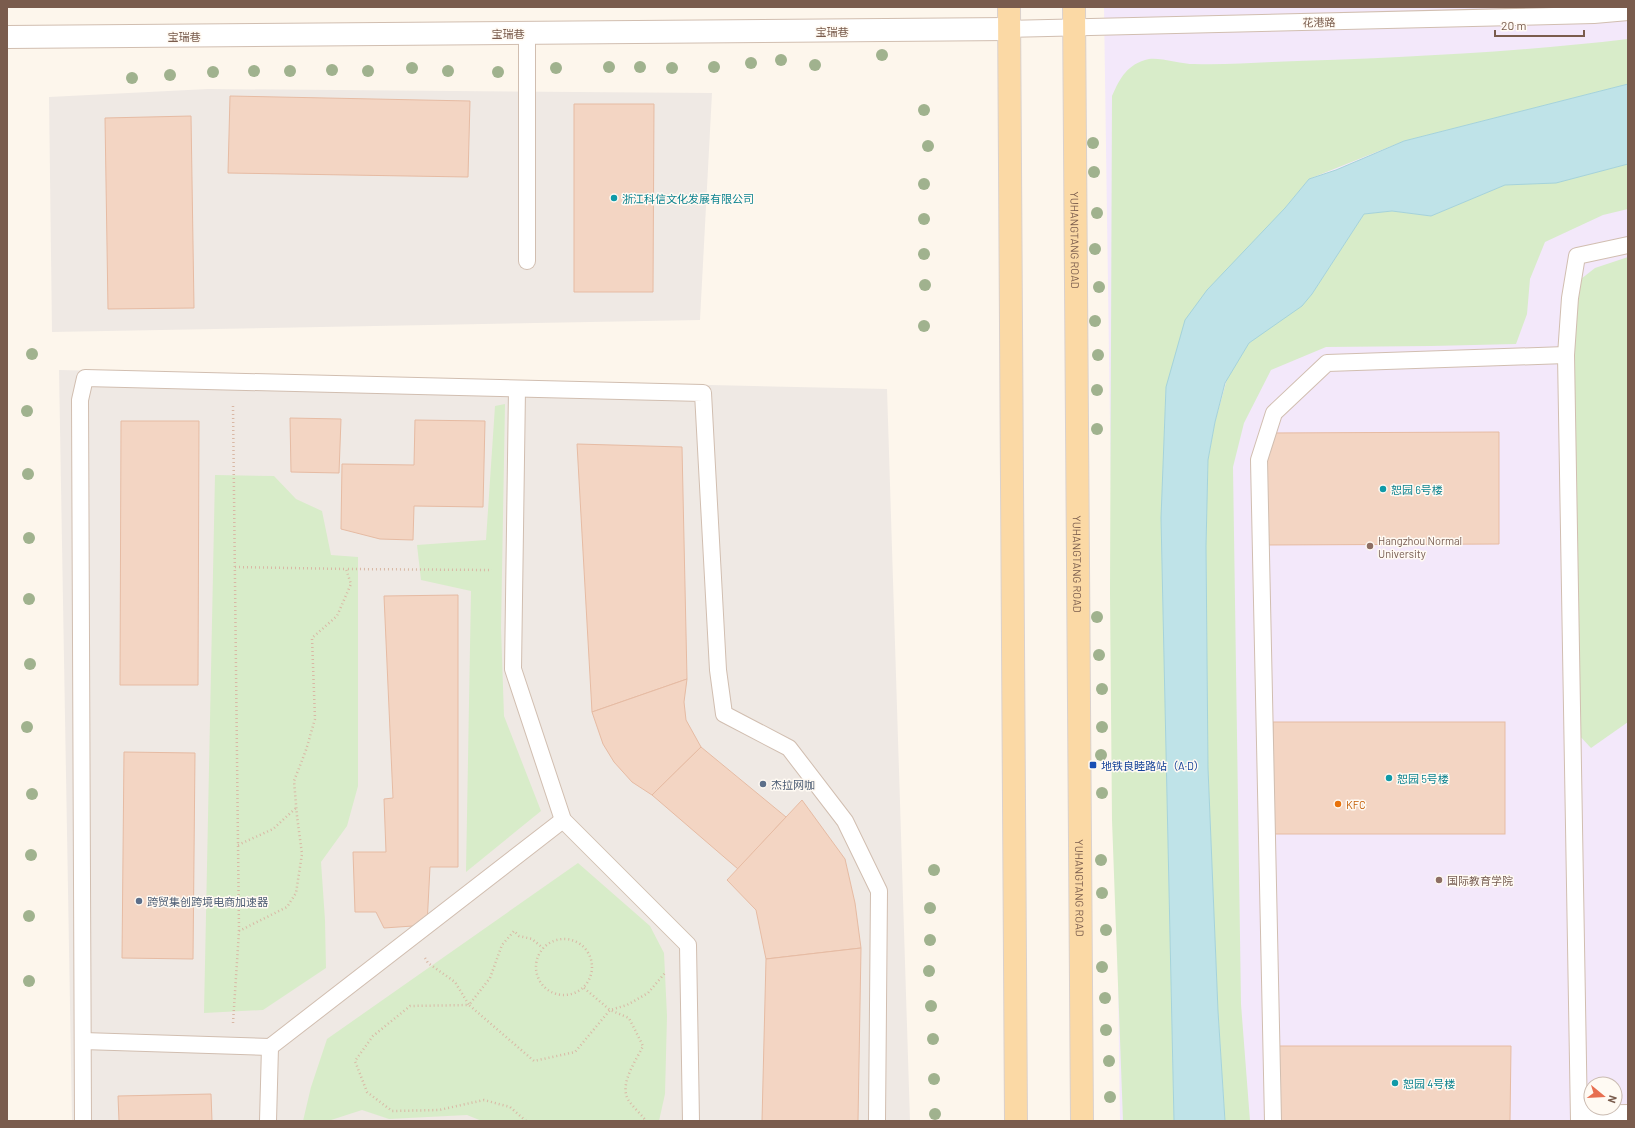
<svg xmlns="http://www.w3.org/2000/svg" width="1635" height="1128" font-family="Barlow,'Noto Sans SC',sans-serif">
  <rect width="100%" height="100%" fill="#fdf6ec"/>
  <g fill="#efe9e4">
    <path d="M208 89 712 93 700 320 52 332 49 97Z"/>
    <path d="M59 370 887 389 910 1121H72Z"/>
  </g>
  <path fill="#f3e8fa" fill-rule="evenodd" d="M1104 7H1628V1121H1120ZM1591 1084H1615V1108H1591Z"/>
  <g fill="#d8ecc9">
    <path d="M1628 39V84L1404 141 1309 179 1285 208 1166 387 1161 518 1174 1121H1123L1112 820 1110 593 1112 96C1120 78 1127 64 1149 59 1159 57 1182 64 1194 64 1220 65 1246 63 1272 62 1391 58 1510 53 1628 39Z"/>
    <path d="M1628 164V209L1603 215 1545 242 1530 279 1527 314 1516 344 1431 346 1326 347 1271 370 1244 423 1233 467 1241 1004 1250 1121H1225L1218 1011 1208 768 1206 546 1208 460 1215 422 1227 379 1249 343 1312 294 1364 214 1392 211 1431 216 1505 185 1559 182Z"/>
    <path d="M1628 257V722L1591 748 1578 734 1571 308 1581 279 1595 268Z"/>
    <path d="M505 404 501 628 504 716 541 811 466 872 471 591 421 580 417 545 486 540 495 406Z"/>
    <path d="M215 475 274 476 296 499 322 511 331 555 358 557V786L347 826 321 862 325 920 326 968 263 1010 204 1013Z"/>
    <path d="M578 863 650 926 664 953 667 1016 665 1094 659 1121H482L467 1115 389 1119 362 1110 328 1121H303L311 1087 327 1039Z"/>
  </g>
  <path fill="#bfe3e8" stroke="#a5d3da" d="M1628 84V164L1556 183 1505 185 1431 216 1392 211 1364 214 1312 294 1302 306 1249 343 1225 383 1215 422 1208 460 1206 546 1208 768 1218 1011 1225 1121H1174L1161 518 1166 387 1185 320 1207 290 1285 208 1309 179 1336 170 1404 141Z"/>
  <g fill="#f3d5c3" stroke="#e6bba3">
    <path d="M230 96 470 101 468 177 228 173Z"/>
    <path d="M574 104H654L653 292H574Z"/>
    <path d="M191 116 194 308 108 309 105 118Z"/>
    <path d="M290 418 341 419 339 473 291 472Z"/>
    <path d="M415 420 485 421 483 507 414 506 413 540 380 539 341 529 342 464 414 465Z"/>
    <path d="M121 421H199L198 685H120Z"/>
    <path d="M1499 432V544L1267 545V433Z"/>
    <path d="M577 444 682 447 687 679 592 712Z"/>
    <path d="M458 595V867H430L427 925 384 928 376 912H355L353 852H386L384 799 393 798 384 596Z"/>
    <path d="M687 679 684 702 686 720 701 747 652 795 632 782 614 762 603 744 592 712Z"/>
    <rect x="1273" y="722" width="232" height="112"/>
    <path d="M701 747 786 817 738 869 652 795Z"/>
    <path d="M124 752 195 753 193 959 122 958Z"/>
    <path d="M802 800 845 859 855 903 861 948 766 959 756 910 727 880Z"/>
    <path d="M861 948 858 1121H762L766 959Z"/>
    <path d="M1279 1046H1511L1510 1121H1279Z"/>
    <path d="M211 1094 212 1121H119L118 1096Z"/>
  </g>
  <g fill="none" stroke-linecap="round" stroke-linejoin="round">
    <defs>
      <g id="service">
        <path d="M1009 29 1594 15 1628 12"/>
        <path d="M527 261V33"/>
        <path d="M517 389 513 669 563 820 688 945 691 1121"/>
        <path d="M83 1041 270 1047 563 820"/>
        <path d="M1579 1114 1628 1113"/>
        <path d="M83 1121 80 400 85 378 703 393 718 670 724 714 789 748 845 821 879 891 877 1121"/>
        <path d="M268 1121 270 1047"/>
        <path d="M1273 1121 1259 460 1274 413 1327 363 1566 355"/>
        <path d="M1579 1121 1566 355 1570 298 1577 256 1628 245"/>
      </g>
      <path id="minor" d="M7 37 1009 29"/>
      <g id="primary">
        <path d="M1009 7 1016 1121"/>
        <path id="s1" d="M1074 7 1082 1121"/>
      </g>
    </defs>
    <use href="#service" stroke="#d1beb0" stroke-width="18"/>
    <use href="#minor" stroke="#d1beb0" stroke-width="24"/>
    <use href="#primary" stroke="#dad1cd" stroke-width="24"/>
    <g stroke="#d9b8a5" stroke-width="2.5" stroke-dasharray="1 3" stroke-linecap="butt">
      <path d="M233 406 239 931"/>
      <path d="M235 567 346 569"/>
      <path d="M238 845 273 829 297 807"/>
      <circle cx="564" cy="967" r="28"/>
      <path d="M425 958 428 963 455 982 469 1005 490 978 502 945 514 931 519 936 532 939 543 948"/>
      <path d="M584 988 610 1010 629 1018 643 1046C636 1061 618 1085 629 1101 634 1108 641 1114 646 1121"/>
      <path d="M233 1023 239 931 287 907 296 893 302 854 297 816 294 781 306 750 315 719 312 638 337 616 351 584 346 569 492 570"/>
      <path d="M526 1121 510 1107 484 1100 439 1110 392 1111 367 1092 355 1061 373 1036 410 1006 469 1005 534 1061 575 1052 610 1010 627 1005 648 993 665 973"/>
    </g>
    <use href="#service" stroke="#fff" stroke-width="16"/>
    <use href="#minor" stroke="#fff" stroke-width="22"/>
    <use href="#primary" stroke="#fbd9a5" stroke-width="22"/>
  </g>
  <g fill="#a0b28e">
    <circle cx="882" cy="55" r="6"/>
    <circle cx="781" cy="60" r="6"/>
    <circle cx="751" cy="63" r="6"/>
    <circle cx="815" cy="65" r="6"/>
    <circle cx="609" cy="67" r="6"/>
    <circle cx="640" cy="67" r="6"/>
    <circle cx="714" cy="67" r="6"/>
    <circle cx="412" cy="68" r="6"/>
    <circle cx="556" cy="68" r="6"/>
    <circle cx="672" cy="68" r="6"/>
    <circle cx="332" cy="70" r="6"/>
    <circle cx="254" cy="71" r="6"/>
    <circle cx="290" cy="71" r="6"/>
    <circle cx="368" cy="71" r="6"/>
    <circle cx="448" cy="71" r="6"/>
    <circle cx="213" cy="72" r="6"/>
    <circle cx="498" cy="72" r="6"/>
    <circle cx="170" cy="75" r="6"/>
    <circle cx="132" cy="78" r="6"/>
    <circle cx="924" cy="110" r="6"/>
    <circle cx="1093" cy="143" r="6"/>
    <circle cx="928" cy="146" r="6"/>
    <circle cx="1094" cy="172" r="6"/>
    <circle cx="924" cy="184" r="6"/>
    <circle cx="1097" cy="213" r="6"/>
    <circle cx="924" cy="219" r="6"/>
    <circle cx="1095" cy="249" r="6"/>
    <circle cx="924" cy="254" r="6"/>
    <circle cx="925" cy="285" r="6"/>
    <circle cx="1099" cy="287" r="6"/>
    <circle cx="1095" cy="321" r="6"/>
    <circle cx="924" cy="326" r="6"/>
    <circle cx="32" cy="354" r="6"/>
    <circle cx="1098" cy="355" r="6"/>
    <circle cx="1097" cy="390" r="6"/>
    <circle cx="27" cy="411" r="6"/>
    <circle cx="1097" cy="429" r="6"/>
    <circle cx="28" cy="474" r="6"/>
    <circle cx="29" cy="538" r="6"/>
    <circle cx="29" cy="599" r="6"/>
    <circle cx="1097" cy="617" r="6"/>
    <circle cx="1099" cy="655" r="6"/>
    <circle cx="30" cy="664" r="6"/>
    <circle cx="1102" cy="689" r="6"/>
    <circle cx="27" cy="727" r="6"/>
    <circle cx="1102" cy="727" r="6"/>
    <circle cx="1101" cy="755" r="6"/>
    <circle cx="1102" cy="793" r="6"/>
    <circle cx="32" cy="794" r="6"/>
    <circle cx="31" cy="855" r="6"/>
    <circle cx="1101" cy="860" r="6"/>
    <circle cx="934" cy="870" r="6"/>
    <circle cx="1102" cy="893" r="6"/>
    <circle cx="930" cy="908" r="6"/>
    <circle cx="29" cy="916" r="6"/>
    <circle cx="1106" cy="930" r="6"/>
    <circle cx="930" cy="940" r="6"/>
    <circle cx="1102" cy="967" r="6"/>
    <circle cx="929" cy="971" r="6"/>
    <circle cx="29" cy="981" r="6"/>
    <circle cx="1105" cy="998" r="6"/>
    <circle cx="931" cy="1006" r="6"/>
    <circle cx="1106" cy="1030" r="6"/>
    <circle cx="933" cy="1039" r="6"/>
    <circle cx="1109" cy="1061" r="6"/>
    <circle cx="934" cy="1079" r="6"/>
    <circle cx="1110" cy="1097" r="6"/>
    <circle cx="935" cy="1114" r="6"/>
  </g>
  <g fill="#0f9aa8" stroke="#fffaf3" stroke-width="1.5">
    <circle cx="614" cy="198" r="4"/>
    <circle cx="1383" cy="489" r="4"/>
    <circle cx="1389" cy="778" r="4"/>
    <circle cx="1395" cy="1083" r="4"/>
  </g>
  <g fill="#8d6e63" stroke="#fffaf3" stroke-width="1.5">
    <circle cx="1370" cy="546" r="4"/>
    <circle cx="1439" cy="880" r="4"/>
  </g>
  <rect fill="#1a4fb4" stroke="#fffaf3" stroke-width="1.5" x="1089" y="761" width="8" height="8" rx="2"/>
  <g fill="#5c6f8a" stroke="#fffaf3" stroke-width="1.5">
    <circle cx="763" cy="784" r="4"/>
    <circle cx="139" cy="901" r="4"/>
  </g>
  <circle fill="#e8710a" stroke="#fffaf3" stroke-width="1.5" cx="1338" cy="804" r="4"/>
  <g text-anchor="middle" dominant-baseline="central" stroke-width="3" stroke-linejoin="round" paint-order="stroke">
    <g font-size="11" fill="#7a5c4d" stroke="#fffaf3">
      <text transform="translate(1319 22) rotate(-1)">花港路</text>
      <text x="832" y="31">宝瑞巷</text>
      <text x="508" y="33">宝瑞巷</text>
      <text x="184" y="36">宝瑞巷</text>
      <text stroke="none"><textPath href="#s1" startOffset="233">YUHANGTANG ROAD</textPath></text>
      <text stroke="none"><textPath href="#s1" startOffset="557">YUHANGTANG ROAD</textPath></text>
      <text stroke="none"><textPath href="#s1" startOffset="881">YUHANGTANG ROAD</textPath></text>
    </g>
    <g font-size="11" fill="#0d838f" stroke="#fffaf3" text-anchor="start">
      <text x="622" y="198">浙江科信文化发展有限公司</text>
      <text x="1391" y="489">恕园 6号楼</text>
      <text x="1397" y="778">恕园 5号楼</text>
      <text x="1403" y="1083">恕园 4号楼</text>
    </g>
    <g font-size="11" fill="#785e54" stroke="#fffaf3" text-anchor="start">
      <text x="1378" y="540">Hangzhou Normal<tspan x="1378" dy="13">University</tspan></text>
      <text x="1447" y="880">国际教育学院</text>
    </g>
    <g font-size="11" fill="#164399" stroke="#fffaf3" text-anchor="start">
      <text x="1101" y="765">地铁良睦路站（A·D）</text>
    </g>
    <g font-size="11" fill="#4e5e75" stroke="#fffaf3" text-anchor="start">
      <text x="771" y="784">杰拉网咖</text>
      <text x="147" y="901">跨贸集创跨境电商加速器</text>
    </g>
    <g font-size="11" fill="#c56008" stroke="#fffaf3" text-anchor="start">
      <text x="1346" y="804">KFC</text>
    </g>
  </g>
  <rect width="1635" height="1128" fill="none" stroke="#7a5c4d" stroke-width="16"/>
  <g transform="translate(1603 1096) rotate(108)"><circle r="19" fill="#fffaf3" stroke="#cabbb1"/>
  <path d="M0-3L7 15L0 10L-7 15Z" fill="#e76f51"/>
  <text y="-6" font-size="11" font-weight="bold" text-anchor="middle" fill="#7a5c4d">N</text>
  </g>
  <path d="M1495 30v6h89v-6" fill="none" stroke="#7a5c4d" stroke-width="2"/>
  <text x="1501" y="30" font-size="12" fill="#7a5c4d" stroke="#fffaf3" stroke-width="3" paint-order="stroke">20 m</text>
</svg>
